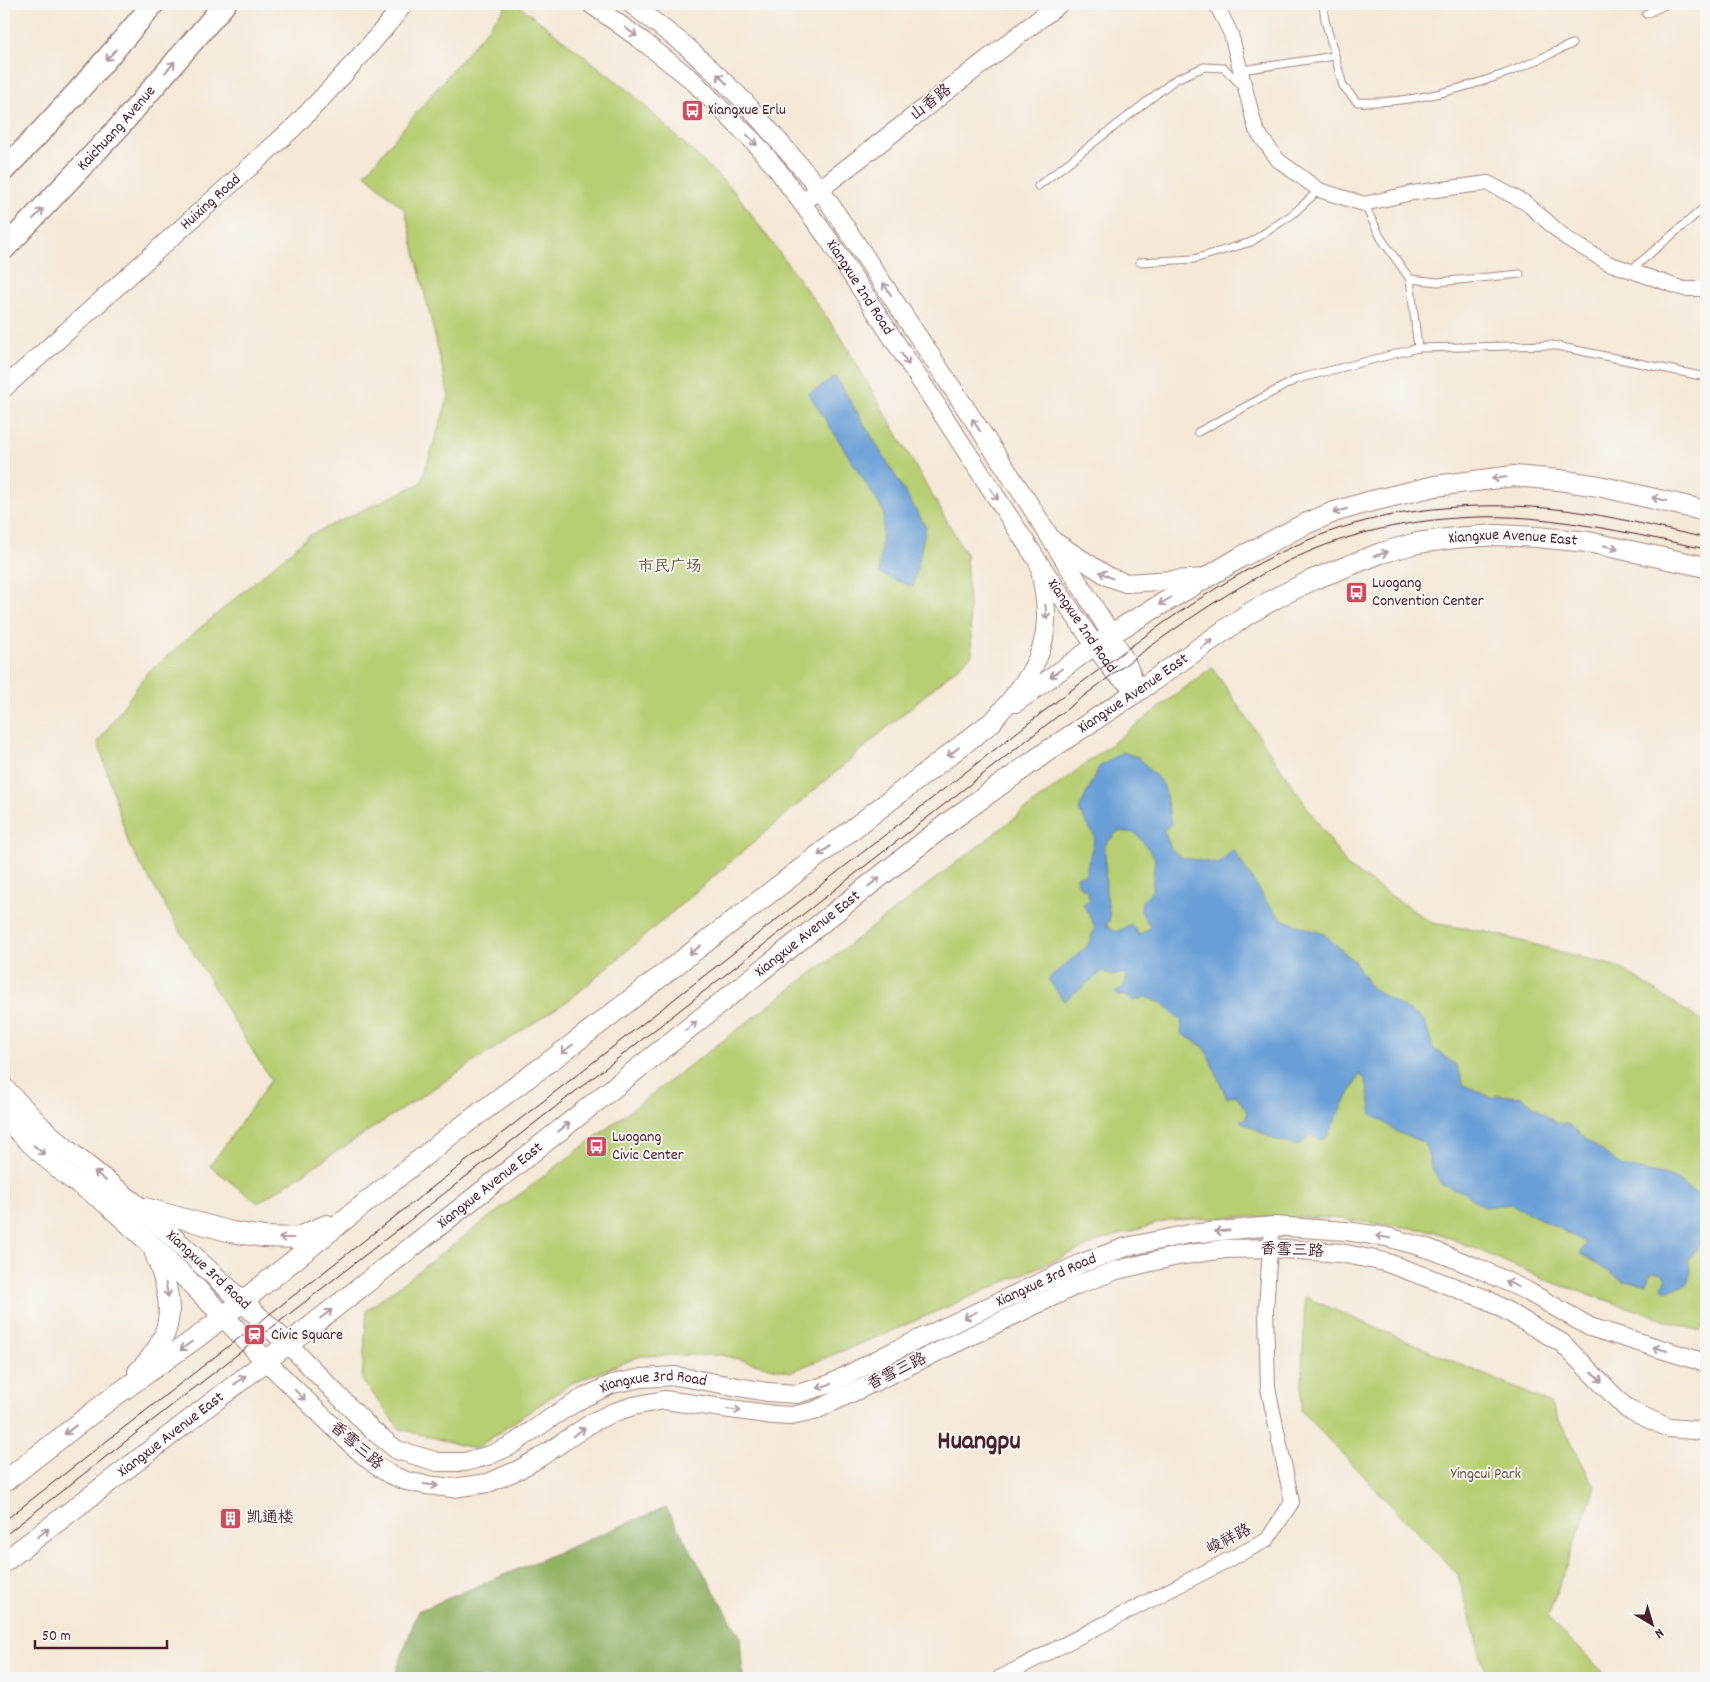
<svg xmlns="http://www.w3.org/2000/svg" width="1710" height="1682" font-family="Dekko,'LXGW WenKai TC',sans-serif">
  <rect width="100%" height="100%" fill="#f6f6f2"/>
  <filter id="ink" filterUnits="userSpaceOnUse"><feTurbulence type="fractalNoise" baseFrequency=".02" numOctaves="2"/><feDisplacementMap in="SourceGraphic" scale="10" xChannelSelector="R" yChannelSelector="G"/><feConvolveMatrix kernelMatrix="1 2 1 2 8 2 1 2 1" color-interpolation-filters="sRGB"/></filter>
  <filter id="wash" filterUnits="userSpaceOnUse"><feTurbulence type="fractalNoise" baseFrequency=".0096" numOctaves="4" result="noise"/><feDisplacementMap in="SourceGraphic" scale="20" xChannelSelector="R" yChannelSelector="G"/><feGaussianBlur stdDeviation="1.12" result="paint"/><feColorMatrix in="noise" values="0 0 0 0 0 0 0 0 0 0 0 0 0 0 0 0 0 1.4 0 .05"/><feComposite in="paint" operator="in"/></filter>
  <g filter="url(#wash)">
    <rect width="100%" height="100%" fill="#f5e8d6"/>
    <g fill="#b7ce72" stroke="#80764e">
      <path d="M508 4H517L627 89 735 192 841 337 966 554 972 655 572 998 258 1203 210 1166 271 1080 232 1018 129 845 98 742 147 673 310 535 421 483 449 396 405 210 365 174Z"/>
      <path d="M1212 667 1348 867 1432 923 1487 932 1619 967 1706 1024V1323L1700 1331 1554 1283 1434 1231 1332 1218 1244 1217 1169 1220 1099 1241 887 1333 790 1372 721 1355 641 1356 570 1384 475 1449 400 1429 362 1380 367 1310 820 967Z"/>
      <path d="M1305 1297 1550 1403 1595 1487 1548 1617 1609 1678H1487L1458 1575 1301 1411Z"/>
    </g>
    <path fill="#91b164" stroke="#6e6848" d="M666 1507 740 1636 743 1678H394L418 1611Z"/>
    <g fill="#699fd6" stroke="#5a5f80" fill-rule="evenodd">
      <path d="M836 377 926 527 913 587 879 573 884 512 809 394Z"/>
      <path d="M1122 752 1138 757 1164 785 1171 825 1164 830 1171 849 1181 857 1219 864 1233 849 1265 900 1283 920 1324 934 1354 961 1371 988 1424 1020 1433 1048 1457 1066 1464 1085 1493 1098 1497 1095 1522 1097 1556 1123 1568 1124 1621 1166 1672 1177 1704 1199 1706 1237 1688 1260 1691 1273 1686 1285 1665 1291 1662 1286 1667 1278 1659 1272H1651L1646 1284 1623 1281 1580 1253 1587 1243 1511 1204 1483 1207 1464 1192 1441 1184 1431 1166 1425 1143 1399 1133 1372 1114 1366 1081 1360 1074 1326 1138 1320 1140 1311 1135 1298 1146 1273 1139 1240 1121 1246 1118 1247 1112 1236 1095 1227 1098 1205 1048 1181 1033 1182 1021 1162 1003 1145 997 1135 1001 1124 995 1119 997 1116 992 1123 987 1127 978 1124 973 1112 976 1103 971 1064 1001 1048 979 1088 946 1095 927 1083 904 1090 900 1087 891 1078 884 1077 876 1085 875 1095 837 1079 810 1099 767ZM1118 831 1136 833 1155 858 1152 891 1142 901 1141 912 1151 927 1139 935 1131 924 1116 932 1106 925 1110 919 1106 891 1105 845Z"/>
    </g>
  </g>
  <g filter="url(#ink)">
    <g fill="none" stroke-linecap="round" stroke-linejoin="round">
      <defs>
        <g id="service">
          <path d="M1323 4 1325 20 1335 56"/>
          <path d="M1646 14 1667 4"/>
          <path d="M1242 70 1335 56 1343 86 1357 102C1405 104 1456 91 1501 75 1525 67 1549 54 1572 44"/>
          <path d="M1038 186 1176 79 1204 67 1224 68 1242 86"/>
          <path d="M1140 262 1194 259 1251 242 1293 214 1319 190"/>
          <path d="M1631 270 1706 206"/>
          <path d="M1410 279 1438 282 1520 274"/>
          <path d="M1418 348 1552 345 1706 377"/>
          <path d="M1198 432 1297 379 1418 348 1410 279 1381 238 1364 204"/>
        </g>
        <g id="minor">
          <path d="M1216 4 1231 34 1256 130 1278 160 1319 190 1364 204 1412 193 1488 183 1526 203 1566 238 1608 263 1684 289H1706"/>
          <path d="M999 1678 1267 1540 1292 1502 1268 1388 1266 1310 1270 1248 1273 1226"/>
        </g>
        <g id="tertiary">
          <path id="s1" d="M591 4 644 42 692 80 753 141 777 169 829 240 1039 563 1107 663 1115 673 1138 691"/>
          <path d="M631 4 686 46 713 71 744 101 820 189 1026 499 1111 634 1127 664 1138 691"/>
          <path d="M811 196 1059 4"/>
          <path id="s2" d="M4 388 293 128C332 88 369 48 404 4"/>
          <path d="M1055 542 1109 577 1126 583 1205 578"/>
          <path d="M1016 703 1104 639"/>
          <path d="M992 722C1018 691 1045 663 1046 620 1047 602 1042 584 1040 566"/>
          <path id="s3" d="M288 1344 372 1430 397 1450 438 1462H465L490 1455 510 1446 558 1413 583 1398 612 1384 642 1378 676 1376 767 1392 797 1394 830 1384 894 1351 1082 1263 1126 1247 1189 1234 1273 1226 1346 1231 1387 1237 1430 1249 1478 1268 1527 1291 1590 1327 1706 1363"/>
          <path d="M266 1361 354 1447 374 1464 389 1474 406 1481 426 1485 453 1488 488 1483 518 1470 539 1458 593 1422 612 1413 633 1406 664 1400 774 1415 791 1416 814 1411 1077 1285 1117 1270 1177 1256 1225 1249 1270 1248 1341 1253 1385 1262 1486 1299 1562 1343 1627 1409 1669 1428 1706 1431"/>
        </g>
        <g id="secondary">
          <path d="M1111 634 1241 557 1303 525 1334 512 1368 502 1435 486 1514 476 1559 480 1599 486 1706 511"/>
          <path id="s4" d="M4 1088 41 1127 72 1154 139 1207 163 1228 288 1344"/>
          <path d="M4 1116C24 1137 45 1158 68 1176 81 1186 96 1194 108 1205 164 1254 215 1307 266 1361"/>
          <path d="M145 1208 231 1232 264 1237 296 1238 327 1225"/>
          <path d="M138 1372C178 1333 174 1301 155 1253"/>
          <path d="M4 1482 109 1400 199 1336 453 1133 565 1050 992 722"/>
          <path id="s5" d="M4 1562C323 1321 635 1070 949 822L1049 750 1138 691 1248 614 1276 598 1312 580 1381 553 1417 543 1455 538 1497 535 1537 537 1588 542 1706 567"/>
        </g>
        <g id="primary">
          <path d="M4 170C56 117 106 61 153 4"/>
          <path id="s6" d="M4 249 120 126 225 4"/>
        </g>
      </defs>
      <use href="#service" stroke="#a08480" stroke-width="9"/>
      <use href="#minor" stroke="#a08480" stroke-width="16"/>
      <use href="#tertiary" stroke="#a08480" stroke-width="20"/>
      <use href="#secondary" stroke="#a08480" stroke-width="22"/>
      <use href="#primary" stroke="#a08480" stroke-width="24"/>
      <use href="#service" stroke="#fff" stroke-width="7"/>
      <use href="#minor" stroke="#fff" stroke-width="14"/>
      <use href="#tertiary" stroke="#fff" stroke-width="18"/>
      <use href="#secondary" stroke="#fff" stroke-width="20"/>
      <use href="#primary" stroke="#fff" stroke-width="21"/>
      <g stroke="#4a1f2b" stroke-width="1">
        <path d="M4 1521 1066 694C1143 638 1220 577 1308 540 1387 507 1481 500 1565 510 1613 516 1659 528 1706 538"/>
        <path d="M4 1536 1072 705C1145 650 1228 585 1313 550 1379 523 1457 513 1528 518 1588 523 1647 537 1706 549"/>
      </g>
    </g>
    <defs><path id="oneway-shaft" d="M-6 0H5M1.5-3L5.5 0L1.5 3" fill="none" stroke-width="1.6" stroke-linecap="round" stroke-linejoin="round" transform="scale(1.25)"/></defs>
    <g stroke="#ae9aa0">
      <use href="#oneway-shaft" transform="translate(631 32) rotate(36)"/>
      <use href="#oneway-shaft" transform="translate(111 55) rotate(132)"/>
      <use href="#oneway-shaft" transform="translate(170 67) rotate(-49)"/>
      <use href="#oneway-shaft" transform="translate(722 79) rotate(-135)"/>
      <use href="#oneway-shaft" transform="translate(752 140) rotate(46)"/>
      <use href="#oneway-shaft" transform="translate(38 214) rotate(-46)"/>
      <use href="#oneway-shaft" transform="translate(887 289) rotate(-123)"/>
      <use href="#oneway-shaft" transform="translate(905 359) rotate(57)"/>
      <use href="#oneway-shaft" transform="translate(976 425) rotate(-124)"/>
      <use href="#oneway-shaft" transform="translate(1499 478) rotate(174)"/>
      <use href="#oneway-shaft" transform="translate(994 494) rotate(57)"/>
      <use href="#oneway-shaft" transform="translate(1659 499) rotate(-167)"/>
      <use href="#oneway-shaft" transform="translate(1340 511) rotate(162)"/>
      <use href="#oneway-shaft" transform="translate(1611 547) rotate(12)"/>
      <use href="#oneway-shaft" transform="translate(1381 554) rotate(-17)"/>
      <use href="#oneway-shaft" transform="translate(1106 575) rotate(-152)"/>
      <use href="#oneway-shaft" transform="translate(1165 601) rotate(150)"/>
      <use href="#oneway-shaft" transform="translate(1046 612) rotate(85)"/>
      <use href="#oneway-shaft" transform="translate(1207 644) rotate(-35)"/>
      <use href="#oneway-shaft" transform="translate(1056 673) rotate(143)"/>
      <use href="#oneway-shaft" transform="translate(953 752) rotate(142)"/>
      <use href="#oneway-shaft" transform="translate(824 851) rotate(142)"/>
      <use href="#oneway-shaft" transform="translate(874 882) rotate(-38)"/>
      <use href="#oneway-shaft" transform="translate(695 950) rotate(142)"/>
      <use href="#oneway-shaft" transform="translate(691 1026) rotate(-38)"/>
      <use href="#oneway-shaft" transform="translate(567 1049) rotate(143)"/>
      <use href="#oneway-shaft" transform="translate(564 1127) rotate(-38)"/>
      <use href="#oneway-shaft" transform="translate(39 1150) rotate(41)"/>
      <use href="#oneway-shaft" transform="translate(100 1176) rotate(-142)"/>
      <use href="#oneway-shaft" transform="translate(1222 1231) rotate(175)"/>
      <use href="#oneway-shaft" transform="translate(1383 1237) rotate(-170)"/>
      <use href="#oneway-shaft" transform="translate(286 1238) rotate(-180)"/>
      <use href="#oneway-shaft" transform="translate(1512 1284) rotate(-155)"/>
      <use href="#oneway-shaft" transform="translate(167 1290) rotate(79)"/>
      <use href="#oneway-shaft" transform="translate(326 1314) rotate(-37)"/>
      <use href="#oneway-shaft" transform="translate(970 1315) rotate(155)"/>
      <use href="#oneway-shaft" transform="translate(186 1346) rotate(143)"/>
      <use href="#oneway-shaft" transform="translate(1660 1349) rotate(-164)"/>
      <use href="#oneway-shaft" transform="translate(1597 1377) rotate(45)"/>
      <use href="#oneway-shaft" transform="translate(240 1380) rotate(-38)"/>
      <use href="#oneway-shaft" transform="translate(824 1386) rotate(162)"/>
      <use href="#oneway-shaft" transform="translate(300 1395) rotate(45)"/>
      <use href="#oneway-shaft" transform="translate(734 1410) rotate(8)"/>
      <use href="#oneway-shaft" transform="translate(70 1430) rotate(142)"/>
      <use href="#oneway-shaft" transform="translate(579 1432) rotate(-34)"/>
      <use href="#oneway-shaft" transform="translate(431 1485) rotate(7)"/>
      <use href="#oneway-shaft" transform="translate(43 1533) rotate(-37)"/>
    </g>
  </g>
  <defs>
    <symbol id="bus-square" viewBox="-11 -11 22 22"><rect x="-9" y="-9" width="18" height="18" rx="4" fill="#d1495b" stroke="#f6f6f2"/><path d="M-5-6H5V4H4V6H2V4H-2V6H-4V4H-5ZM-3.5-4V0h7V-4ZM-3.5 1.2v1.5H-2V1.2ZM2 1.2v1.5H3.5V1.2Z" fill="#fff"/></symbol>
    <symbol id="station-square" viewBox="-11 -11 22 22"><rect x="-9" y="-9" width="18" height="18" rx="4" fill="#d1495b" stroke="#f6f6f2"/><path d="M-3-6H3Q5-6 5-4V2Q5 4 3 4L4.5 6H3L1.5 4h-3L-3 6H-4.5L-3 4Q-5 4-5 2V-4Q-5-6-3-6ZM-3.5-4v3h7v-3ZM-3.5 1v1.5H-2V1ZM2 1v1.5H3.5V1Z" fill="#fff"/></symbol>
    <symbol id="building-square" viewBox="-11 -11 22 22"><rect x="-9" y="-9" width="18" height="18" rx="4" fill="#d1495b" stroke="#f6f6f2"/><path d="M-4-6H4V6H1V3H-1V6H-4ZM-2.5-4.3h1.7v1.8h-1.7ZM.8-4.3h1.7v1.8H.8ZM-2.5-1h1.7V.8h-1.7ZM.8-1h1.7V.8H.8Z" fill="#fff"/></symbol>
  </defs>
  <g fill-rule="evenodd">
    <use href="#bus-square" x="680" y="98" width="25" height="25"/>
    <use href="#bus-square" x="1344" y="580" width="25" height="25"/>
    <use href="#bus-square" x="584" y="1134" width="25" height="25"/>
    <use href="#station-square" x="242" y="1322" width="25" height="25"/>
    <use href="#building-square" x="218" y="1506" width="25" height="25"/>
  </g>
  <g text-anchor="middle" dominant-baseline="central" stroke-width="4" stroke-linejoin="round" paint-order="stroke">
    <g font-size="16" fill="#4a1f2b" stroke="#f6f6f2">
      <text transform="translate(931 103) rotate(-38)">山香路</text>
      <text stroke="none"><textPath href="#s6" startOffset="165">Kaichuang Avenue</textPath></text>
      <text stroke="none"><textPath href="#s2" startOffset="278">Huixing Road</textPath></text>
      <text stroke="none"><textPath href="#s1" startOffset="394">Xiangxue 2nd Road</textPath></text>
      <text stroke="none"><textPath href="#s5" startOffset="1845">Xiangxue Avenue East</textPath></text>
      <text stroke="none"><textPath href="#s1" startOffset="799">Xiangxue 2nd Road</textPath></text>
      <text stroke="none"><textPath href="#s5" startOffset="1425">Xiangxue Avenue East</textPath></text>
      <text stroke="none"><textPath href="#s5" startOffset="1020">Xiangxue Avenue East</textPath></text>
      <text stroke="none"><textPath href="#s5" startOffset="615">Xiangxue Avenue East</textPath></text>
      <text transform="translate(1292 1251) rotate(3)">香雪三路</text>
      <text stroke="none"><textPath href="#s4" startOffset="274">Xiangxue 3rd Road</textPath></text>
      <text stroke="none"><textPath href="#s3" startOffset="851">Xiangxue 3rd Road</textPath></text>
      <text transform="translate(897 1372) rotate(-26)">香雪三路</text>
      <text stroke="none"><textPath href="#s3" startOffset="431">Xiangxue 3rd Road</textPath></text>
      <text stroke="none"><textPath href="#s5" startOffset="210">Xiangxue Avenue East</textPath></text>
      <text transform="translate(356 1446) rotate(41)">香雪三路</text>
      <text transform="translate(1229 1540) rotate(-27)">峻祥路</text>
    </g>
    <g font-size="16" fill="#4a1f2b" stroke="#f6f6f2" text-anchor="start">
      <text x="708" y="110">Xiangxue Erlu</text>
      <text x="1372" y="583">Luogang<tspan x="1372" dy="18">Convention Center</tspan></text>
      <text x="612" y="1137">Luogang<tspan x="612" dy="18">Civic Center</tspan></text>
      <text x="271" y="1335">Civic Square</text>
      <text x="246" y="1518">凯通楼</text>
    </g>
    <g font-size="16" fill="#6b5440" stroke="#f6f6f2">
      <text x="670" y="567">市民广场</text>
      <text x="1486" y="1474">Yingcui Park</text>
    </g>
    <g font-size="26" font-weight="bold" fill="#4a1f2b" stroke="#f6f6f2">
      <text x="979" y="1442">Huangpu</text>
    </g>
  </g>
  <rect width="1710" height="1682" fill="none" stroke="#f6f6f2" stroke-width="20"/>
  <g transform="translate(1652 1624) rotate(142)" stroke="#f6f6f2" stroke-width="4" paint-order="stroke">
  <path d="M0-4L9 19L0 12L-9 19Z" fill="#4a1f2b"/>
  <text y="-8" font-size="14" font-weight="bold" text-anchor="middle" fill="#4a1f2b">N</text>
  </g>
  <path d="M35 1640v8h132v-8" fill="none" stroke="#4a1f2b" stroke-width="2.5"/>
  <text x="42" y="1640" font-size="15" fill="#4a1f2b" stroke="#f6f6f2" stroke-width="4" paint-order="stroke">50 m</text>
</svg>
